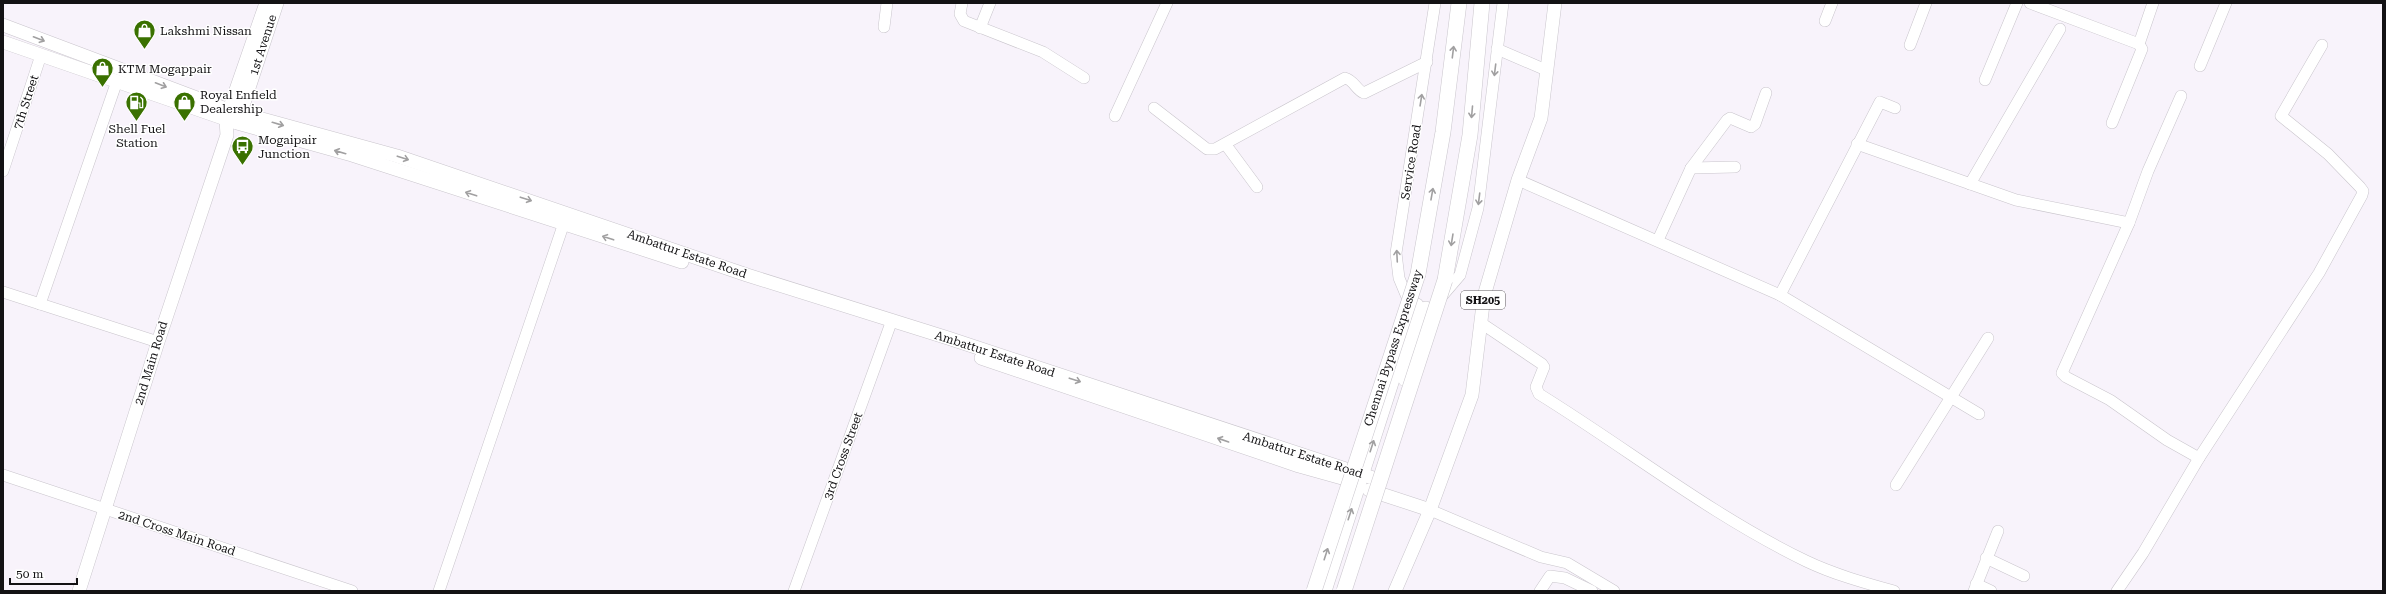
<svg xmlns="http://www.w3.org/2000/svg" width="2386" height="594" font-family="'Roboto Serif',serif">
  <rect width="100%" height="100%" fill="#f8f3fb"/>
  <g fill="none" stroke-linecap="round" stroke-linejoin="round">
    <defs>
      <g id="minor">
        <path d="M962 3 960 14 964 21 1043 52 1084 78"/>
        <path d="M2030 3 2139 44 2153 3"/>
        <path d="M1825 21 1832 3"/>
        <path d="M884 27 887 3"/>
        <path d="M980 28 990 3"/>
        <path d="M1910 45 1926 3"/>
        <path d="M1497 49 1546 70"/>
        <path d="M2200 66 2226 3"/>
        <path d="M1985 80 2017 3"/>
        <path d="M2181 96 2148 171 2129 223 2062 373 2066 377 2110 400 2167 440 2199 458"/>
        <path d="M1154 108 1207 149H1215L1345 78C1354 80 1356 90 1364 93L1427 62"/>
        <path d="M1115 116 1167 3"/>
        <path d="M2112 123 2142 49 2139 44"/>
        <path d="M1857 144 2016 200 2129 223"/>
        <path d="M1226 145 1257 187"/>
        <path d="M1691 168 1735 167"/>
        <path d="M3 171 41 55"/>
        <path d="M1518 180 1780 295 1979 414"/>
        <path d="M1970 184 2060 29"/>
        <path d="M1658 240 1691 168 1727 120 1730 118 1751 127 1755 124 1766 93"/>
        <path d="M3 292 158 342"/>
        <path d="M1780 295 1880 102 1895 108"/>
        <path d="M1442 296 1460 275 1478 208 1503 3"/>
        <path d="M1412 303 1409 302 1399 278 1396 253 1435 3"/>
        <path d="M40 304 117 81"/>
        <path d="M1481 323 1542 364 1544 367 1536 387 1539 394C1628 449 1711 515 1806 561 1833 574 1865 583 1894 591"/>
        <path d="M3 475 352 591"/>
        <path d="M1896 485 1988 338"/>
        <path d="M1430 510 1541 557 1567 563 1614 591"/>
        <path d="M1986 558 2024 576"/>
        <path d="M1976 584 1991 591"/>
        <path d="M439 591 566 217"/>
        <path d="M794 591 892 320"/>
        <path d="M1540 591 1550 576 1565 578 1592 591"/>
        <path d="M1974 591 1998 531"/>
        <path d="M2117 591 2143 553 2199 458 2319 273 2362 195 2363 191 2360 187 2328 154 2281 116 2322 45"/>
      </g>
      <g id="major">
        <path d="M3 25 229 110 397 156 747 275 948 338 1373 478"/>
        <path d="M3 42 237 123 352 155 682 262"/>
        <path d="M238 121 277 3"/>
        <path d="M981 358 1299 466 1342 478"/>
        <path d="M1405 380 1426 308"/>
        <path d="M1369 490 1430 510"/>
        <path d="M79 591 158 342 227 135 226 120 229 110 266 3"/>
        <path d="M1325 591 1417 305"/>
        <path d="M1395 591 1430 510 1472 395 1484 296 1518 180 1541 118 1555 3"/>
      </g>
      <g id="highway">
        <path d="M1418 274 1443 132 1459 3"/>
        <path d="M1445 280 1470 135 1482 3"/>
      </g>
    </defs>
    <use href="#minor" stroke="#c9c5cc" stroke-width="12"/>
    <use href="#major" stroke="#c9c5cc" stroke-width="14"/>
    <use href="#highway" stroke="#c9c5cc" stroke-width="16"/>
    <use href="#minor" stroke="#fff" stroke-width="11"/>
    <use href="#major" stroke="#fff" stroke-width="13"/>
    <use href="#highway" stroke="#fff" stroke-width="15"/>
    <defs>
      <g id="highway-bridge">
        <path d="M1314 591 1418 274"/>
        <path d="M1344 591 1445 280"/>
      </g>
    </defs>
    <use href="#highway-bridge" stroke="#c9c5cc" stroke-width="16" stroke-linecap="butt"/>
    <use href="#highway-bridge" stroke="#fff" stroke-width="15"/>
  </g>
  <defs><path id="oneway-shaft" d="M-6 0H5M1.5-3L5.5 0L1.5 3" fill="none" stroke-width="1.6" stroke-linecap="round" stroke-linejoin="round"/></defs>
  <g stroke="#a1a0a1">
    <use href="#oneway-shaft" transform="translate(39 39) rotate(21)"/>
    <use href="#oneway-shaft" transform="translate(1453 52) rotate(-83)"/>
    <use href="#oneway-shaft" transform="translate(1495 70) rotate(97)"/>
    <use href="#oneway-shaft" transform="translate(161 85) rotate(21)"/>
    <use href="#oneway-shaft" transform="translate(1421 100) rotate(-81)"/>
    <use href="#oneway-shaft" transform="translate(1472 112) rotate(95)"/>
    <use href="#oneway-shaft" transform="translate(278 124) rotate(16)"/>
    <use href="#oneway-shaft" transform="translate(340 152) rotate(-164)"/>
    <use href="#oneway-shaft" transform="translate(403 158) rotate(18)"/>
    <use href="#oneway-shaft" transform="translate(471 194) rotate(-162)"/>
    <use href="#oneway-shaft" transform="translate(1432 194) rotate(-80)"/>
    <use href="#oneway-shaft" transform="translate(526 199) rotate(18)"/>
    <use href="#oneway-shaft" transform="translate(1479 199) rotate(97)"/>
    <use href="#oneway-shaft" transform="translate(608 238) rotate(-162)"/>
    <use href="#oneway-shaft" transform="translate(1452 240) rotate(99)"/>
    <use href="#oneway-shaft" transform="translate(1397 256) rotate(-93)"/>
    <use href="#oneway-shaft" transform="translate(1075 380) rotate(18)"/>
    <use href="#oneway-shaft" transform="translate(1223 440) rotate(-161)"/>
    <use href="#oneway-shaft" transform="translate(1372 446) rotate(-72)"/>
    <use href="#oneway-shaft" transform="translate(1350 514) rotate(-72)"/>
    <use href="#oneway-shaft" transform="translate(1326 554) rotate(-72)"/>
  </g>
  <defs>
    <symbol id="shop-pin" viewBox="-11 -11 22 30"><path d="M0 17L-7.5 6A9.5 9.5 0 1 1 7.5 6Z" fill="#3a7100" stroke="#fff"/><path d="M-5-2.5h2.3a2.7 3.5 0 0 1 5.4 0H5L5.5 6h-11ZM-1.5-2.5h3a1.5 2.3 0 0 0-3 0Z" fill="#fff"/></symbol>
    <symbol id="fuel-pin" viewBox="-11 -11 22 30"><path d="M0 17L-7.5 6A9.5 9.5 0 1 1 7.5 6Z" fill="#3a7100" stroke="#fff"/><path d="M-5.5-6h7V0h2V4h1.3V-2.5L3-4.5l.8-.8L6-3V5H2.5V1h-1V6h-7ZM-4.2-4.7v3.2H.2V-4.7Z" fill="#fff"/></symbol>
    <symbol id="bus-pin" viewBox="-11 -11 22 30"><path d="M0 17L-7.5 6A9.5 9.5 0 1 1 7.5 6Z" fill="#3a7100" stroke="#fff"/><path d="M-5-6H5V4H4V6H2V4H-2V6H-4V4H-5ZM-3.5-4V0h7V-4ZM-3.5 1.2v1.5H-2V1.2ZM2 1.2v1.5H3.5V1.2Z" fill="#fff"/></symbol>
  </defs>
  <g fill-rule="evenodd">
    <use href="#shop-pin" x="132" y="18" width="25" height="34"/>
    <use href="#shop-pin" x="90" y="56" width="25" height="34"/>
    <use href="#fuel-pin" x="124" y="90" width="25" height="34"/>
    <use href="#shop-pin" x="172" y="90" width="25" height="34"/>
    <use href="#bus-pin" x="230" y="134" width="25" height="34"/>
  </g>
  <g text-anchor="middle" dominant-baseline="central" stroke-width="3" stroke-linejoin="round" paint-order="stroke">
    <rect fill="#fff" stroke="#5a595a" stroke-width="1" x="1461" y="291" width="44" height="18" rx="3"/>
    <g font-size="11" font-weight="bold" fill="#131214">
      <text x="1483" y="300">SH205</text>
    </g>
    <g font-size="12" fill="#131214" stroke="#fff" text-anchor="start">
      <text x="160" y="31">Lakshmi Nissan</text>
      <text x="118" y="69">KTM Mogappair</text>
      <text x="200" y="95">Royal Enfield<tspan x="200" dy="14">Dealership</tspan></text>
      <text x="137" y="129" text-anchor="middle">Shell Fuel<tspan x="137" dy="14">Station</tspan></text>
      <text x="258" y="140">Mogaipair<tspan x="258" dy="14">Junction</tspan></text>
    </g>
    <g font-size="12" fill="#131214" stroke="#fff">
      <text transform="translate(263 45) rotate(-72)">1st Avenue</text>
      <text transform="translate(26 102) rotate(-72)">7th Street</text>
      <text transform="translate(1411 162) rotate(-81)">Service Road</text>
      <text transform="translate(687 254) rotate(19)">Ambattur Estate Road</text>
      <text transform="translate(1393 348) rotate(-72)">Chennai Bypass Expressway</text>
      <text transform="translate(995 354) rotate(18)">Ambattur Estate Road</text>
      <text transform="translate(151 363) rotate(-73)">2nd Main Road</text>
      <text transform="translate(1303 455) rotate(18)">Ambattur Estate Road</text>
      <text transform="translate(843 456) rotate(-70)">3rd Cross Street</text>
      <text transform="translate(177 533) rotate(18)">2nd Cross Main Road</text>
    </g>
  </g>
  <rect width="2386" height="594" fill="none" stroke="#131214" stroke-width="8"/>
  <path d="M10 578v6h67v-6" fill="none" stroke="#131214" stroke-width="2"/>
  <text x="16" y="578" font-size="12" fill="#131214" stroke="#ffffff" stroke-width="3" paint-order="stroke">50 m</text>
</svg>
